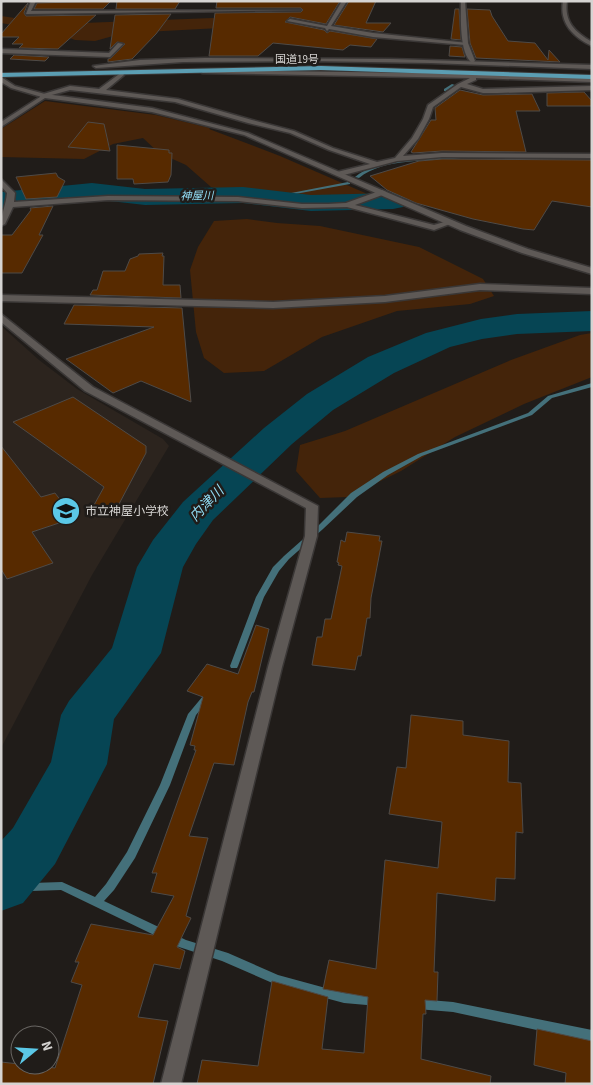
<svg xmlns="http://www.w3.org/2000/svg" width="593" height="1085" font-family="'Source Sans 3','Noto Sans JP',sans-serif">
  <rect width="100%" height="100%" fill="#201c19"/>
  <path fill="#2c241e" d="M1 326 39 360 77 389 163 439 169 446 92 575 1 748Z"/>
  <g fill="#44240a">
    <path d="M1 16 57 24 213 18 236 19 220 28 145 32 113 36 95 41 75 40 57 33 1 23Z"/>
    <path d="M45 101 156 115 210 128 209 129 280 156 379 199 369 204 304 205 248 197 211 187 186 165 159 153 143 138 113 144 84 159 1 157V129Z"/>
    <path d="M247 219 277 223 320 226 419 247 483 279 494 296 470 304 397 311 322 337 264 371 224 373 204 358 196 332 190 270 198 247 214 221Z"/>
    <path d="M592 333V377L524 404 455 437 401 471 348 497 320 498 296 471 300 445 345 431 511 360 580 335Z"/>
  </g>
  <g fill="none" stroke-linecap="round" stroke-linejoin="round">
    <g fill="#44707a" fill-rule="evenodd">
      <path d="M452 84 455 85 446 91H444V89Z"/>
      <path d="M460 156H461V158C430 162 385 157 359 178L355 177C376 158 432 157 460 156Z"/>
      <path d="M348 182 350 183V184L262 200 260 199Z"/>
      <path d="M592 383V387L552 398 532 415 422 456 388 475 357 497 323 529 289 559 279 571 264 597 238 666 237 668H231L230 666 256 597 273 567 284 556 318 526 351 493 383 472 418 454 528 413 548 396Z"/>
      <path d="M206 695 209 696 210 698 196 715 170 785 135 858 114 890 104 901 186 940 228 953 278 975 344 993 378 996 382 997 384 1001 382 1005 378 1006 344 1003 277 985 222 961 179 947 61 890 1 892V884L62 882 95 897 106 884 127 852 160 785 188 714 203 696Z"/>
      <path d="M417 999 453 1002 592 1030V1042L453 1012 417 1009 413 1008 411 1004 413 1000Z"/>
    </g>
    <g fill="#064554" fill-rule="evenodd">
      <path d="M92 183 145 189 243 187 311 195 393 193 403 195 407 201 403 207 393 209 311 211 243 203 145 205 92 199 1 208V192Z"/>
      <path d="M592 311V331L517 334 482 339 450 347 394 373 333 410 292 444 213 520 196 544 183 567 161 653 114 719 107 764 55 864 23 903 1 911V841L13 828 51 762 61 715 69 701 112 648 137 567 153 540 183 502 264 428 307 394 368 357 426 333 481 319 517 314Z"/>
    </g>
  </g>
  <g fill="#572a00" stroke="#4e4a47">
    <path d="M111 1 103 9H34L37 3Z"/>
    <path d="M117 1H180L175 9H116Z"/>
    <path d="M217 1H340L326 24 290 17 285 22 324 30 327 33 330 31 377 39 371 47 350 45 343 50 273 43 258 56H209L215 13 301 12 303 10 301 8H216Z"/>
    <path d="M349 1H376L366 23H391L383 32 334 25Z"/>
    <path d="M28 3 24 13 26 16 96 15 58 49 19 48 23 44H12L19 37H1V34Z"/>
    <path d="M455 9H459L461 40 451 39Z"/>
    <path d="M467 9 490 10 492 16 508 41 535 43 548 60 549 50 560 62 476 58 470 43Z"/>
    <path d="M171 14 156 34 132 59 108 62V59L111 58 125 44 117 42 110 49 115 15Z"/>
    <path d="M450 46 462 47 465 57 449 56Z"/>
    <path d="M14 55 49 57 45 61 10 59Z"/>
    <path d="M460 90 483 95 532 94 540 111H516L526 152 442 151 413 153 411 152 431 120H436L435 108Z"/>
    <path d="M584 92 592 101V106H547V93Z"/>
    <path d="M88 122 104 124 110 151 68 147Z"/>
    <path d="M117 145 169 150V153H172L171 175 168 182 134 184 133 179H117Z"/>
    <path d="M442 159 592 160V207L552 201 534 230 523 229 473 219 416 203 387 190 370 176 419 161Z"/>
    <path d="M56 173 58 177 65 181 57 197 26 199 16 177Z"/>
    <path d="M53 206 39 235H43L22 273H1V235H12L31 210 30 208Z"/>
    <path d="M163 253 162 256H164L163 285H180L181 298 90 295 93 290H97L103 271H125L130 259 138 256 139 254Z"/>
    <path d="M74 305 182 308 191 402 141 381 113 393 66 359 154 327 64 324Z"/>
    <path d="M73 397 146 446V453L119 504 89 514 104 487 13 422Z"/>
    <path d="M1 446 41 497 55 493 74 518 32 532 53 563 7 579 1 569Z"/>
    <path d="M347 532 380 536 379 541H382L371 598 370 618H367L361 656H358L355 670 312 665 317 637H322L325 619H331L342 566 338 565 339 563 337 562 341 540 345 542Z"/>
    <path d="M256 625 269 629 254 692H252L248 702 234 765 214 763 189 836 208 838 186 916 191 918 177 947 185 951 180 969 154 964 138 1017 168 1021 153 1084H1V1062L55 1068 82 985 71 982 79 962H75L91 924 153 935 174 896 151 892 157 873H152L196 750H194L195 746 190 745 203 697 187 691 207 664 238 674Z"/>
    <path d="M411 715 463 721V735L509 741 508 782 521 783 523 833 516 832 515 879 496 878 495 901 437 893 434 972H438L437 1001 425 1000 426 1014H423L421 1059 491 1076 490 1084H197L202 1060 258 1066 272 981 328 997 322 1049 364 1053 368 997 323 989 329 960 376 969 385 860 438 868 442 822 389 814 397 767 406 768Z"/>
    <path d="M537 1029 592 1041V1084H565L566 1073 534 1065Z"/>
  </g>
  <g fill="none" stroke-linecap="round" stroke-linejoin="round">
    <defs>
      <path id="service" d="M563 1H567C564 22 575 32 592 42V46C573 37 559 23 563 1Z"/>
      <g id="minor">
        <path d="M1 1H4L2 2Z"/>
        <path d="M31 1H36L31 11 301 10 26 14Z"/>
        <path d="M342 1H347L331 26 373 33 468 43 465 45 373 37 329 29 327 31 325 28 287 21 290 19 327 26Z"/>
        <path d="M118 43 123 44 110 57 1 53V49L109 53Z"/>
        <path d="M205 58 391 59 592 65V69L431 63 310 61 183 62 96 68 93 66 140 60Z"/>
        <path d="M204 70 493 74 592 78V82L476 78V80L467 84 483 89 592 86V90L497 93H483L461 87 433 107 429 119 418 139 403 156 442 153 592 154V158L442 157 397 161 340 176 336 174 337 172 370 164 329 150 290 133 248 123 175 102 70 90 48 96 1 127V122L40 97V95L70 86 99 89 122 72 124 75 106 90 178 99 252 120 294 131 333 148 377 162 395 158 412 138 423 119 428 105 458 84 470 78 202 73Z"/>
        <path d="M1 179 15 193 14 202 108 196 238 197 302 204H328L346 203 382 190 386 192 385 194 355 205 434 225 451 220 455 222 434 230 347 207 302 208 238 201 108 200 13 207 5 224 1 226C1 214 6 205 7 193L1 186Z"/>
        <path d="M480 284 592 288V294L480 290 385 302 273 308 1 301V295L273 302 385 296Z"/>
        <path d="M1 314 93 387 318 506 317 536 282 667 181 1084H161L268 667 305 536 306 508 85 391 1 322Z"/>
      </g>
      <g id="tertiary">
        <path d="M461 1H465L468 43 475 61 472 63C459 53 461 17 461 1Z"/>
        <path d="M1 77 15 86 45 94 152 108 248 133 466 226 528 249 592 268V274L522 253 460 230 244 135 152 112 45 98 11 88 1 82Z"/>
      </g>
      <path id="trunk" d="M321 66 592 75V79L321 70 1 77V73Z"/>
    </defs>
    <use href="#service" stroke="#3a3736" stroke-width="3"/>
    <use href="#minor" stroke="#3a3736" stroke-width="3"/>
    <use href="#tertiary" stroke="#3a3736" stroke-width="3"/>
    <use href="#trunk" stroke="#3a3736" stroke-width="2"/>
    <use href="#service" fill="#5e5956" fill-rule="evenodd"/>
    <use href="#minor" fill="#5e5956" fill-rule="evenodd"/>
    <use href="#tertiary" fill="#5e5956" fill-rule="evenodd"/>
    <use href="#trunk" fill="#5b9eb3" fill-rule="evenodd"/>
  </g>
  <defs>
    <symbol id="school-disc" viewBox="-11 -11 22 22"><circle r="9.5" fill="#5bc8e7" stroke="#201c19"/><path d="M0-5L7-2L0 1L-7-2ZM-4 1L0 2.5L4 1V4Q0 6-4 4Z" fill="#111"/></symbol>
  </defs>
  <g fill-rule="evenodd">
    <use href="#school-disc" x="50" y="495" width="32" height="32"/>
  </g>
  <g text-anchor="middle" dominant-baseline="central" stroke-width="5" stroke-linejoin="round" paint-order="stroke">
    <g font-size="11" fill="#d6d4d2" stroke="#201c19">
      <text x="297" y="59">国道19号</text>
    </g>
    <g font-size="11" font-style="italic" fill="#92ddf5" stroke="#201c19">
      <text transform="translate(197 196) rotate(-1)">神屋川</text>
    </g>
    <g font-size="12" fill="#d6d4d2" stroke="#201c19" text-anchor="start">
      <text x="85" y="511">市立神屋小学校</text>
    </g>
    <g font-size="14" font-style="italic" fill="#92ddf5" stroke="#201c19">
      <text transform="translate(207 504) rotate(-46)">内津川</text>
    </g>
  </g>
  <rect width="593" height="1085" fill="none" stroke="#d6d4d2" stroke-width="5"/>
  <g transform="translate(35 1050) rotate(72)"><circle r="24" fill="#201c19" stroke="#696663"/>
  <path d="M0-4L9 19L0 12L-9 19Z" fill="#5bc8e7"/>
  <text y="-8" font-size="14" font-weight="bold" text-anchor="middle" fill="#d6d4d2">N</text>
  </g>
</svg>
